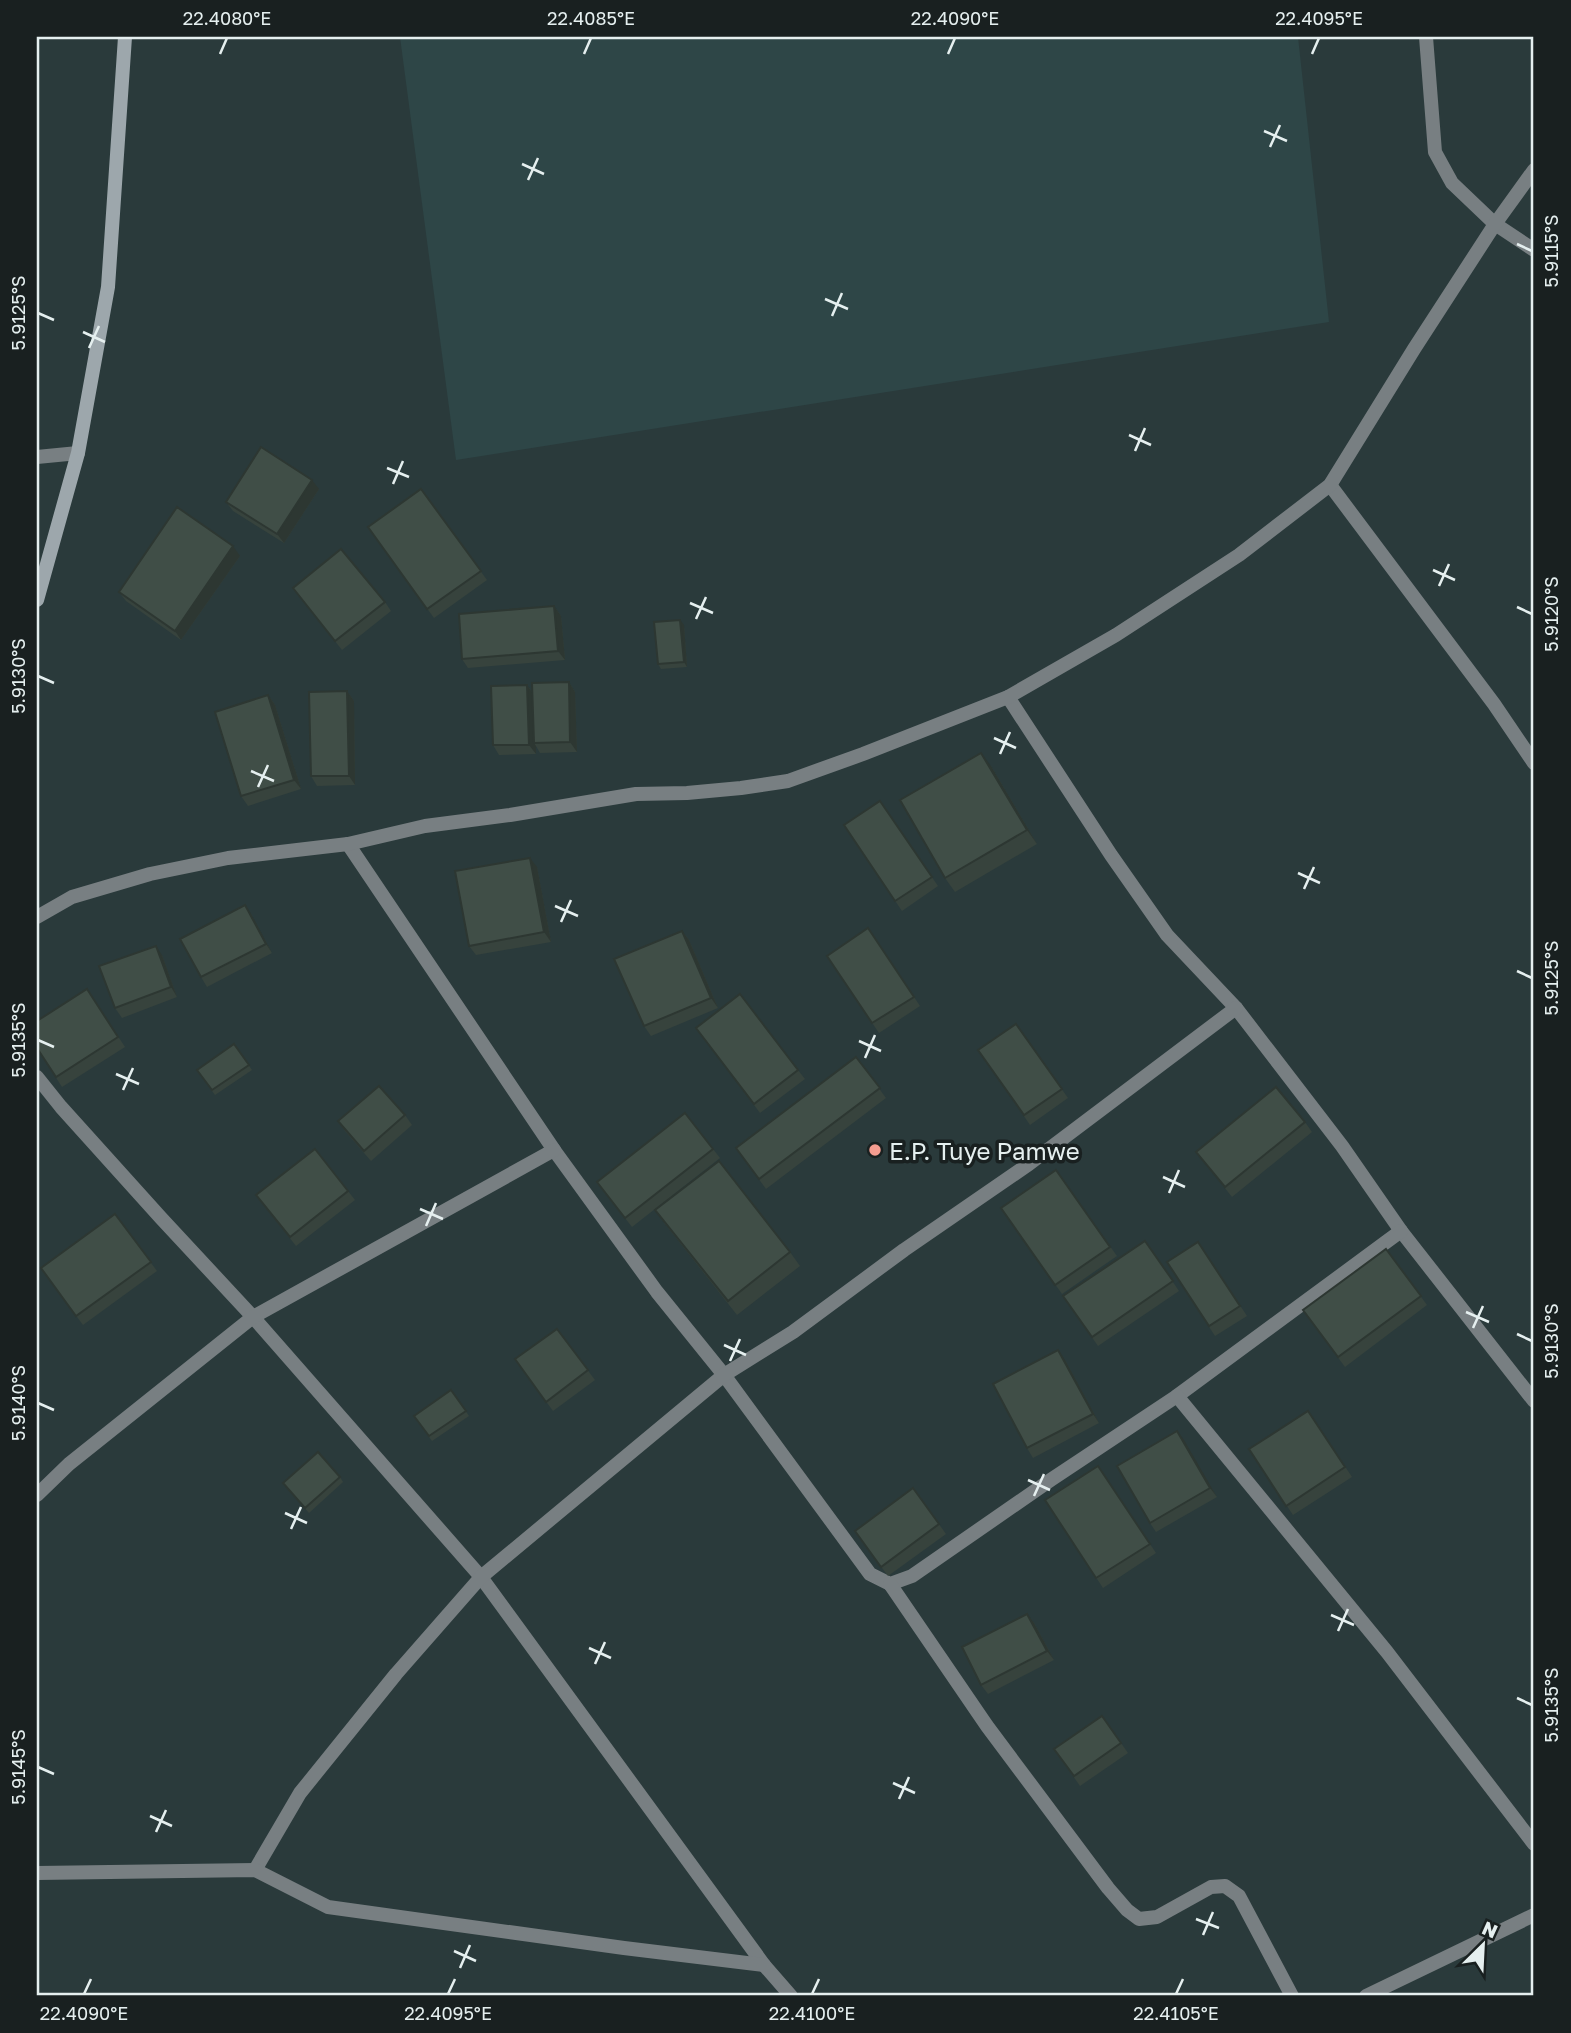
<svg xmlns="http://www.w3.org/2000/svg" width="1571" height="2033" font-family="'Golos Text',sans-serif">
  <rect width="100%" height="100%" fill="#2a3a3b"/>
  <path fill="#2e4647" d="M400 37H1298L1329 322 456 460Z"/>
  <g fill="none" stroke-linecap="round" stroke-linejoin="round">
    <g stroke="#787f82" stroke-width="14">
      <path d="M1426 37 1435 152 1452 183 1495 224 1534 250"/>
      <path d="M37 457 78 453"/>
      <path d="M1330 485 1494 704 1534 763"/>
      <path d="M1008 697 1111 855 1167 935 1236 1008 1342 1146 1401 1231 1534 1401"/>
      <path d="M348 844 554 1150 657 1292 724 1375 870 1574 890 1584 912 1576 1052 1479 1177 1396 1401 1231"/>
      <path d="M37 917 72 897 150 874 228 858 348 844 425 826 510 815 636 794 687 793 741 788 788 781 863 754 1008 697 1116 635 1239 555 1330 485 1414 349 1495 224 1534 170"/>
      <path d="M37 1077 61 1107 161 1218 253 1317 481 1577 764 1965 791 1996"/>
      <path d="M1177 1396 1387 1652 1534 1844"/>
      <path d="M37 1495 69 1464 253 1317 554 1150"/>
      <path d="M890 1584 987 1726 1108 1888 1127 1910 1139 1919 1157 1917 1211 1887 1225 1886 1239 1896 1292 1996"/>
      <path d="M255 1870 300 1793 396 1674 481 1577 724 1375 793 1332 904 1250 1029 1164 1236 1008"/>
      <path d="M37 1873 255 1870 328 1907 624 1948 764 1965"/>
      <path d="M1366 1996 1534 1915"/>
    </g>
    <path stroke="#9da7ac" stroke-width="14" d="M37 600 78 453 108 287 125 37"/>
  </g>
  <g fill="#37433d">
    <path d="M319 489 284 543 233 511 226 502Z"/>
    <path d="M421 489 487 580 434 618 368 527Z"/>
    <path d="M240 556 181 640 126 601 119 592Z"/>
    <path d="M293 588 385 602 391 611 342 650Z"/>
    <path d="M554 606 561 616 565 660 468 668 462 659Z"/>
    <path d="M684 625 687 667 661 669 658 664Z"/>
    <path d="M569 682 575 692 577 752 540 753 536 746V754L499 755 493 745 527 685 532 692Z"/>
    <path d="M347 691 354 701 355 785 317 786 311 776Z"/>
    <path d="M268 695 275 705 301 789 248 806 241 796Z"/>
    <path d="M991 766 1037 844 955 892 945 878Z"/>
    <path d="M880 801 938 886 902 911 844 825Z"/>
    <path d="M537 867 551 942 476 955 469 946Z"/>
    <path d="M251 914 272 953 207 987 201 977Z"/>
    <path d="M868 928 920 1006 879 1033 827 956Z"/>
    <path d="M682 931 689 940 718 1008 651 1036 644 1026Z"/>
    <path d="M162 955 177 997 122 1018 115 1008Z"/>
    <path d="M87 989 125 1047 62 1087 37 1048Z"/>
    <path d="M1016 1024 1068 1098 1030 1125 978 1050Z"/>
    <path d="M696 1028 798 1070 805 1079 760 1113Z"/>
    <path d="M234 1044 252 1070 215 1095 197 1070Z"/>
    <path d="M856 1057 886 1098 766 1189 736 1148Z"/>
    <path d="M405 1115 412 1125 371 1161 345 1131 338 1121Z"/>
    <path d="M1305 1122 1312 1132 1232 1197 1196 1152Z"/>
    <path d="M713 1149 720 1158 632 1227 597 1182Z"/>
    <path d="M1056 1170 1117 1256 1062 1294 1001 1208Z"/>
    <path d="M348 1191 355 1200 296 1246 256 1195Z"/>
    <path d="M655 1210 790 1252 800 1266 737 1315 665 1224Z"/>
    <path d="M115 1214 157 1271 83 1325 41 1268Z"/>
    <path d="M1145 1241 1179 1291 1098 1346 1063 1296Z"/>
    <path d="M1198 1242 1247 1316 1215 1336 1167 1262Z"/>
    <path d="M1386 1249 1427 1305 1345 1367 1303 1310Z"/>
    <path d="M557 1329 595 1380 553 1411 515 1359Z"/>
    <path d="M1065 1360 1099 1423 1033 1458 1027 1448Z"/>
    <path d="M451 1390 469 1416 432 1441 414 1416Z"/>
    <path d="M1308 1411 1352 1477 1293 1515 1249 1449Z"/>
    <path d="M1177 1431 1217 1497 1156 1532 1150 1523Z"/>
    <path d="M1098 1466 1156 1553 1103 1588 1045 1500Z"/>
    <path d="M340 1477 343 1482 309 1513 283 1483Z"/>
    <path d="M913 1488 946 1534 888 1576 855 1531Z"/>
    <path d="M1027 1614 1034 1623 1054 1660 988 1694 981 1685Z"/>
    <path d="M1102 1716 1128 1753 1080 1786 1054 1749Z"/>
  </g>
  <g fill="#2d3732">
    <path d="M312 480 319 489 284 543 277 534Z"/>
    <path d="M233 546 240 556 181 640 175 631Z"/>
    <path d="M554 606 561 616 565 660 558 651Z"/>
    <path d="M680 620 684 625 687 667 684 662Z"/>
    <path d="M569 682 575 692 577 752 570 742Z"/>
    <path d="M527 685 534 695V743L536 746V754L529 745Z"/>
    <path d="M347 691 354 701 355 785 349 776Z"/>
    <path d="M268 695 275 705 301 789 294 780Z"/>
    <path d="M981 753 991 766 1037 844 1027 830Z"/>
    <path d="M530 858 537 867 551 942 544 932Z"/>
    <path d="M245 905 251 914 272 953 266 944Z"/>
    <path d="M682 931 689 940 718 1008 711 998Z"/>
    <path d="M156 946 162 955 177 997 171 987Z"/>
    <path d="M1058 1350 1065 1360 1099 1423 1093 1414Z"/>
    <path d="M1177 1431 1184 1440 1217 1497 1210 1488Z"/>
    <path d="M1027 1614 1034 1623 1054 1660 1047 1651Z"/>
  </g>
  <g fill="#404e47" stroke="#2d3732" stroke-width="2">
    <path d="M261 447 312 480 277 534 226 502Z"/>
    <path d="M421 489 481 571 427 609 368 527Z"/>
    <path d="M177 507 233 546 175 631 119 592Z"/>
    <path d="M341 549 385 602 335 641 293 588Z"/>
    <path d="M554 606 558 651 462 659 459 614Z"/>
    <path d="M680 620 684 662 658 664 654 622Z"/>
    <path d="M569 682 570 742 534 743 532 683Z"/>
    <path d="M527 685 529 745H493L491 686Z"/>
    <path d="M347 691 349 776H311L309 692Z"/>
    <path d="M268 695 294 780 241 796 215 712Z"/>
    <path d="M981 753 1027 830 945 878 900 800Z"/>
    <path d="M880 801 932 877 895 901 844 825Z"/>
    <path d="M530 858 544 932 469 946 455 871Z"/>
    <path d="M245 905 266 944 201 977 180 939Z"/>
    <path d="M868 928 914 997 872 1023 827 956Z"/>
    <path d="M682 931 711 998 644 1026 614 959Z"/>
    <path d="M156 946 171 987 115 1008 99 966Z"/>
    <path d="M87 989 118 1037 56 1077 37 1048V1021Z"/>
    <path d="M740 994 798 1070 754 1104 696 1028Z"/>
    <path d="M1016 1024 1062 1089 1024 1115 978 1050Z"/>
    <path d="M234 1044 249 1065 212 1090 197 1070Z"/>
    <path d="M856 1057 880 1088 759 1179 736 1148Z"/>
    <path d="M379 1086 405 1115 364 1151 338 1121Z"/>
    <path d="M1276 1087 1305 1122 1225 1187 1196 1152Z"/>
    <path d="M685 1113 713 1149 625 1218 597 1182Z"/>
    <path d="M315 1149 348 1191 290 1237 256 1195Z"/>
    <path d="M719 1161 790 1252 728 1301 655 1210Z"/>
    <path d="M1056 1170 1110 1247 1055 1285 1001 1208Z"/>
    <path d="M115 1214 151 1262 76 1316 41 1268Z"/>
    <path d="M1145 1241 1173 1281 1092 1337 1063 1296Z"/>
    <path d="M1198 1242 1240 1306 1209 1326 1167 1262Z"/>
    <path d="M1386 1249 1421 1296 1338 1357 1303 1310Z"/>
    <path d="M557 1329 588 1370 546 1402 515 1359Z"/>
    <path d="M1058 1350 1093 1414 1027 1448 993 1384Z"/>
    <path d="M451 1390 466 1411 429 1436 414 1416Z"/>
    <path d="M1308 1411 1345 1467 1286 1506 1249 1449Z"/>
    <path d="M1177 1431 1210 1488 1150 1523 1117 1466Z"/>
    <path d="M318 1452 340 1477 305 1508 283 1483Z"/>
    <path d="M1098 1466 1150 1544 1096 1578 1045 1500Z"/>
    <path d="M913 1488 939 1524 881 1567 855 1531Z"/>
    <path d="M1027 1614 1047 1651 981 1685 962 1647Z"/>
    <path d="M1102 1716 1121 1743 1074 1776 1054 1749Z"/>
  </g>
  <path fill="none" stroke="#e5efef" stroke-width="2.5" d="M220 54 227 38M584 54 591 38M948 54 955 38M1312 54 1319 38M1264 131 1287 141M1270 147 1280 125M522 164 544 174M528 180 538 158M1517 244 1532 251M825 299 848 309M38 313 54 320M832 316 842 293M83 332 105 342M89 348 99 326M1129 435 1151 445M1135 451 1145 428M387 468 409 477M393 484 403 461M1433 570 1455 580M1439 586 1449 564M690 603 713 613M1517 607 1532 614M696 619 706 597M38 676 54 683M994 738 1016 748M1000 754 1010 732M251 771 274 781M258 787 268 765M1298 873 1320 883M1304 889 1314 867M555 906 578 916M561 922 571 900M1517 971 1532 978M38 1040 54 1047M859 1041 881 1051M865 1058 875 1035M116 1074 139 1084M123 1090 133 1068M1163 1177 1185 1187M1169 1193 1179 1170M420 1209 443 1219M426 1226 436 1203M1466 1312 1489 1322M1473 1328 1483 1306M1517 1334 1532 1341M724 1345 746 1355M730 1361 740 1339M38 1403 54 1410M1028 1480 1050 1490M1034 1496 1044 1474M285 1513 307 1523M291 1529 301 1507M1331 1615 1354 1625M1338 1631 1348 1609M589 1648 611 1658M595 1664 605 1642M1517 1698 1532 1705M38 1767 54 1774M893 1783 915 1793M899 1799 909 1777M150 1816 172 1826M156 1832 166 1810M1196 1919 1219 1928M1203 1935 1213 1912M454 1951 476 1961M460 1968 470 1945M84 1994 91 1979M448 1994 455 1979M812 1994 819 1979M1176 1994 1183 1979"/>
  <circle fill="#f59d90" stroke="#192020" stroke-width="2.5" cx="875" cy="1150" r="7"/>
  <g text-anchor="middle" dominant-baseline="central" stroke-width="7" stroke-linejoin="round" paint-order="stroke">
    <g font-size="24" fill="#e5efef" stroke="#192020" text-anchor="start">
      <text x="889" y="1150">E.P. Tuye Pamwe</text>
    </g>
  </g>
  <rect width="1571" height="2033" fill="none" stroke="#192020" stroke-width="77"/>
  <g transform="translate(1483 1945) rotate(24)" stroke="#192020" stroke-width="5" paint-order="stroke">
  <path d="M0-5L12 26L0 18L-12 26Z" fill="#e5efef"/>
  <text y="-10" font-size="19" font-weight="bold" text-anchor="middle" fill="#e5efef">N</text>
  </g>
  <rect x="38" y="38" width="1494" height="1956" fill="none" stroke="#e5efef" stroke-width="2.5"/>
  <g font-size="18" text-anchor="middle" fill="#e5efef">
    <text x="227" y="25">22.4080°E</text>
    <text x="591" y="25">22.4085°E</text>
    <text x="955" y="25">22.4090°E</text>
    <text x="1319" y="25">22.4095°E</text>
    <text transform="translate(1552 251) rotate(-90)" y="6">5.9115°S</text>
    <text transform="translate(19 313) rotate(-90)" y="6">5.9125°S</text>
    <text transform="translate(1552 614) rotate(-90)" y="6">5.9120°S</text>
    <text transform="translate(19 676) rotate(-90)" y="6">5.9130°S</text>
    <text transform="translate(1552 978) rotate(-90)" y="6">5.9125°S</text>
    <text transform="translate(19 1040) rotate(-90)" y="6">5.9135°S</text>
    <text transform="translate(1552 1341) rotate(-90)" y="6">5.9130°S</text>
    <text transform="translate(19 1403) rotate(-90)" y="6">5.9140°S</text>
    <text transform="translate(1552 1705) rotate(-90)" y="6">5.9135°S</text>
    <text transform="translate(19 1767) rotate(-90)" y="6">5.9145°S</text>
    <text x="84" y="2020">22.4090°E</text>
    <text x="448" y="2020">22.4095°E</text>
    <text x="812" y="2020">22.4100°E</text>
    <text x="1176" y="2020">22.4105°E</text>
  </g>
</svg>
